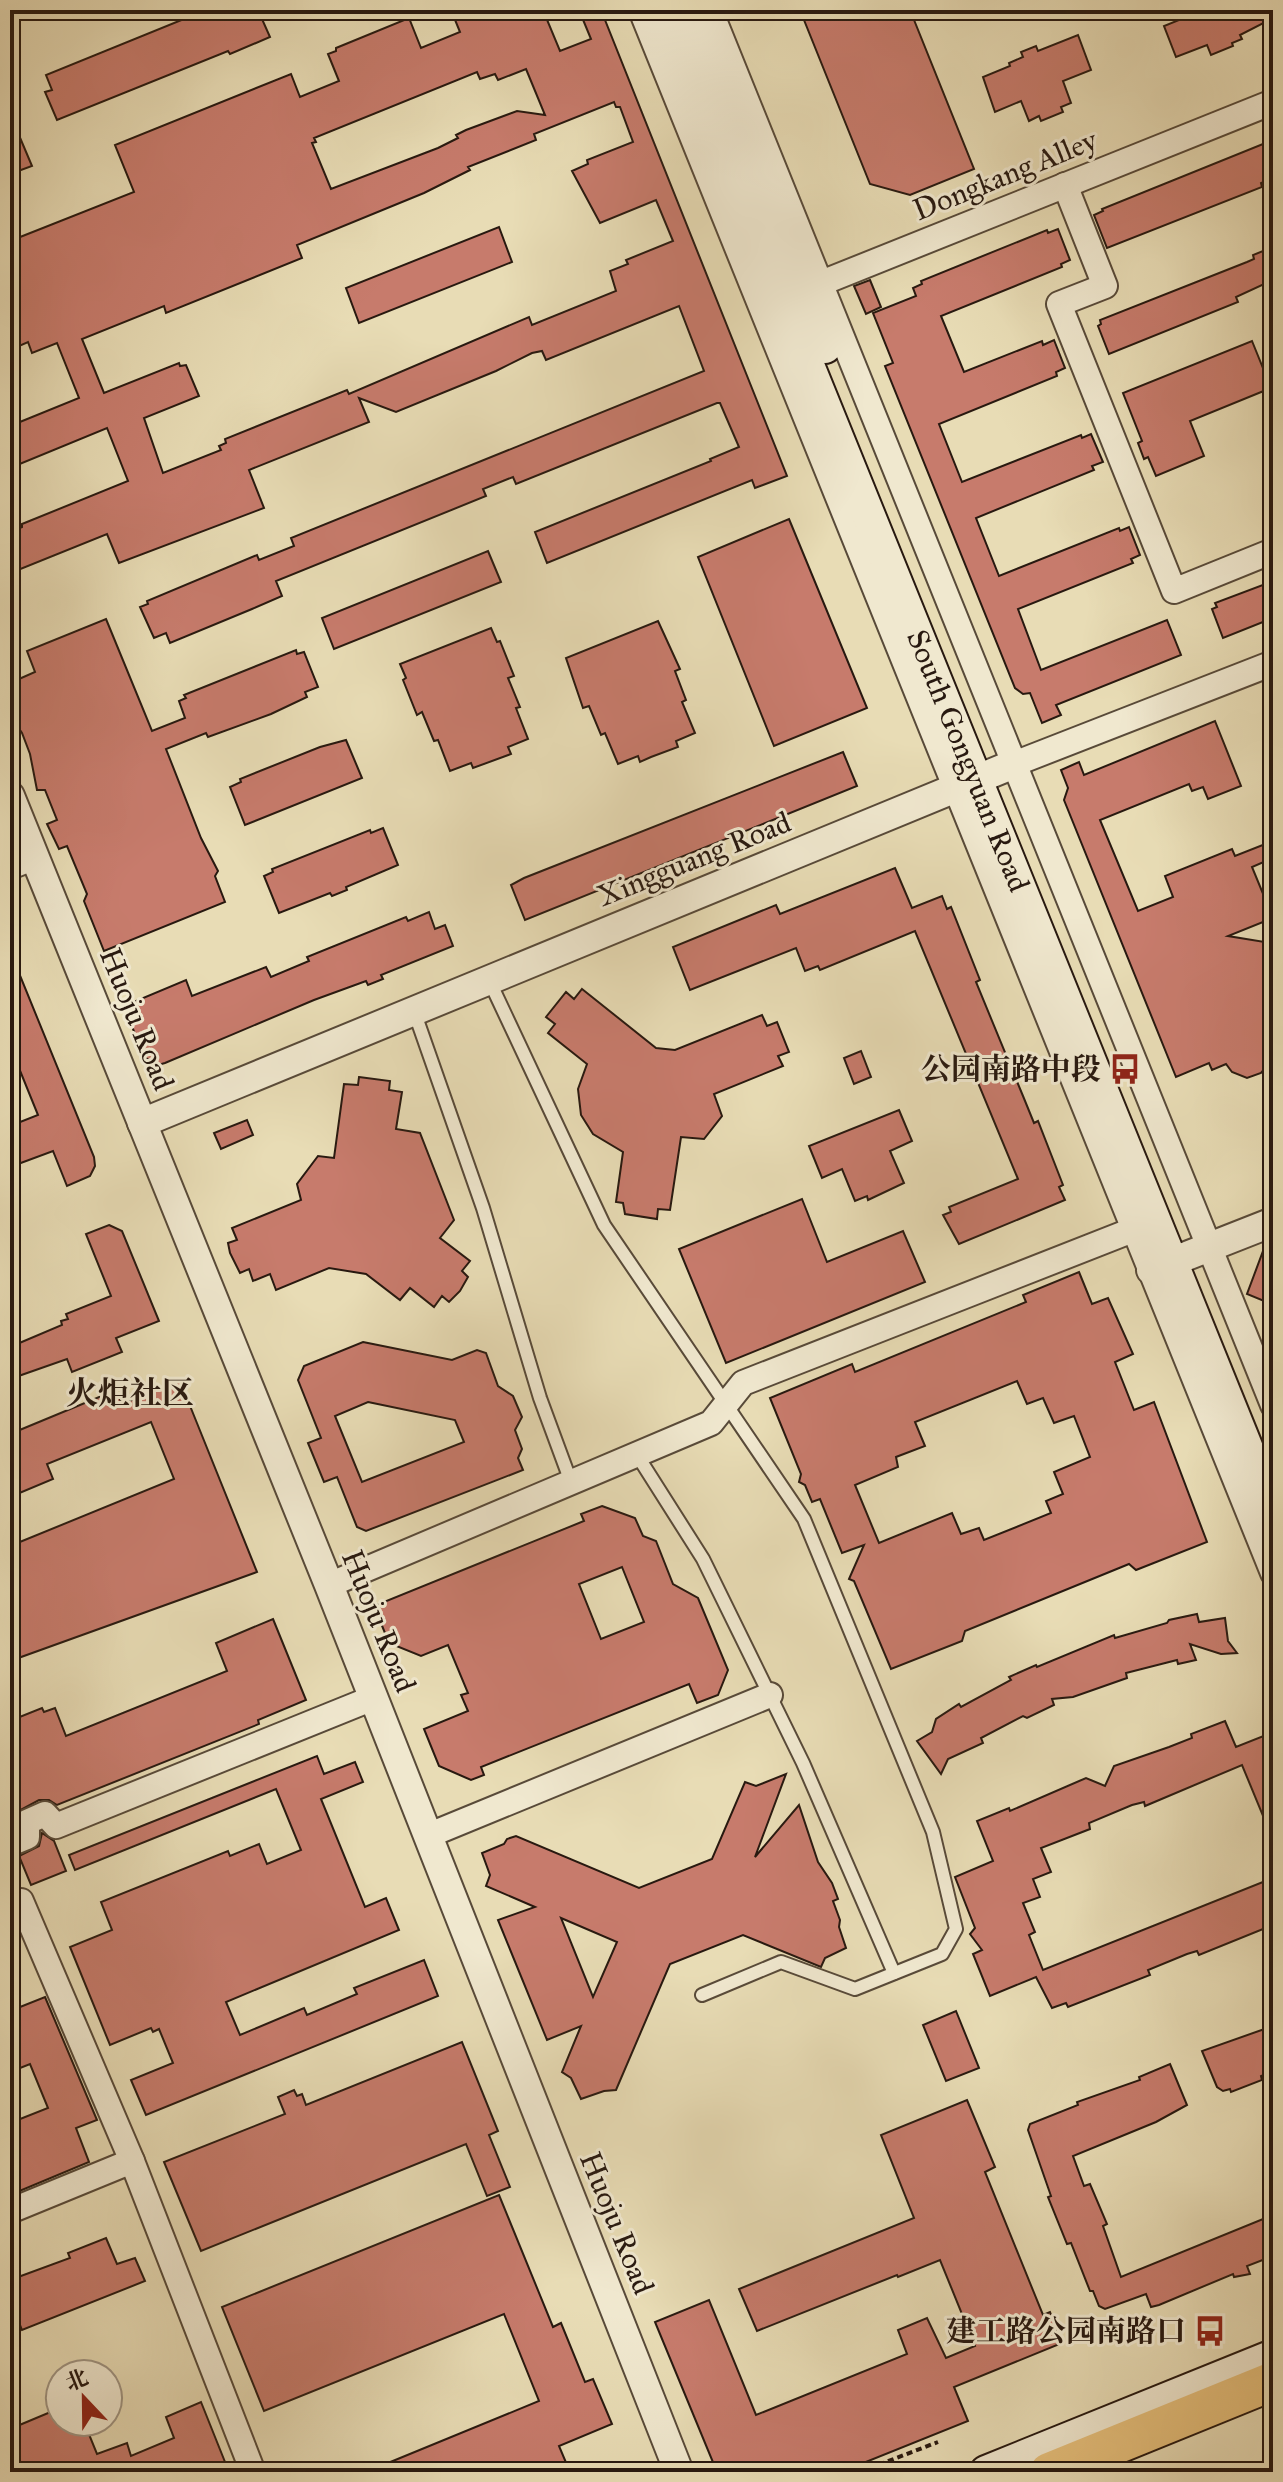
<svg xmlns="http://www.w3.org/2000/svg" width="1283" height="2482" font-family="'IM FELL Great Primer','Noto Serif SC',serif">
  <rect width="100%" height="100%" fill="#e8dcb5"/>
  <filter id="stains"><feTurbulence type="fractalNoise" baseFrequency=".0025" numOctaves="4"/><feColorMatrix values="0 0 0 0 .2 0 0 0 0 .09 0 0 0 0 .02 0 0 0 .5 -.17"/></filter>
  <radialGradient id="worn" r=".72"><stop offset=".6" stop-color="#630" stop-opacity="0"/><stop offset="1" stop-color="#630" stop-opacity=".3"/></radialGradient>
  <g fill="#c77b6c" stroke="#281910" stroke-width="2" fill-rule="evenodd">
    <path d="M206 10H258L270 37 230 54 228 51 57 120 45 92 52 90 46 75Z"/>
    <path d="M451 10H543L560 51 591 39 579 10H601L787 476 755 488 752 480 547 563 535 532 711 461 710 459 739 447 720 403H717L516 484 513 477 483 489 486 496 276 581 282 596 252 609 170 643 166 633 154 638 140 607 148 604 147 601 257 555 259 560 294 546 291 538 704 371 679 306 546 360 542 351 532 353 496 371 396 412 359 398 369 422 249 470 264 508 119 563 107 534 18 570 16 566 10 569V532L22 527V524L128 481 107 428 10 468V426L79 398 57 343 32 353 28 342 10 350V241L134 192 115 145 291 74 300 97 339 81 328 54 336 51V48L409 18 421 48 460 32ZM526 69 545 115 517 111 466 130 456 135 458 138 438 148 331 189 312 143 316 142 314 138 477 72 480 79 495 74 498 80ZM614 102 616 107H620L633 142 587 160 588 164 572 171 600 223 656 200 673 241 626 260 628 264 610 271 616 291 532 325 529 317 349 394 347 390 225 439 226 443 219 446 221 450 163 473 144 418 199 396 186 365 180 366 179 363 104 393 82 339 164 306 166 313 302 258 297 245 424 193 470 170 468 167 536 140 534 134Z"/>
    <path d="M800 10H910L974 169 910 195 870 184Z"/>
    <path d="M1187 10H1273V18L1240 35 1242 39 1232 43 1233 46 1211 55 1207 45 1176 57 1164 26 1189 16Z"/>
    <path d="M1078 35 1091 70 1063 81 1071 103 1061 107 1063 112 1041 121 1039 116 1029 121 1021 101 995 112 983 77 1010 66 1009 63 1023 57 1021 52 1036 46 1038 51Z"/>
    <path d="M10 114 32 166 10 174Z"/>
    <path d="M1273 140V178L1261 183 1262 187 1107 248 1094 215 1103 211 1102 209Z"/>
    <path d="M499 227 512 262 359 323 346 288Z"/>
    <path d="M1058 229 1070 260 1061 264 1062 267 941 316 964 372 1042 341 1043 345 1054 340 1065 368 1056 372 1057 376 939 424 962 482 1081 435 1082 438 1091 434 1103 462 1092 466 1094 470 976 518 999 576 1119 528 1120 531 1129 527 1140 555 1131 559 1133 563 1018 609 1041 670 1167 620 1181 655 1056 705 1061 715 1042 723 1030 693 1023 694 1015 688 885 366 893 363 873 313 916 296 913 288 922 284 921 281 1047 230 1048 233Z"/>
    <path d="M1273 247V280L1236 297 1238 302 1109 354 1098 326 1101 324 1100 320 1247 262 1254 259 1253 255Z"/>
    <path d="M870 280 881 307 866 314 854 286Z"/>
    <path d="M1252 341 1271 388 1190 421 1204 456 1156 476 1148 457 1144 459 1138 443 1142 441 1123 393Z"/>
    <path d="M789 519 867 708 774 746 698 557Z"/>
    <path d="M488 551 501 582 334 649 322 618Z"/>
    <path d="M1268 583 1269 586 1273 584V618L1223 638 1212 609 1217 607 1215 603Z"/>
    <path d="M106 619 152 731 185 718 179 701 186 698 184 695 296 650 297 654 304 652 318 687 305 692 307 697 271 714 208 737 206 733 166 749 201 838 218 871 215 876 225 902 104 951 84 901 87 894 67 846 59 849 47 824 57 820 45 790H37L30 754 22 733 10 715V683L35 672 27 651Z"/>
    <path d="M658 621 680 669 675 671 686 700 682 702 695 733 676 741 678 747 651 757 640 762 638 756 618 764 605 733 601 735 589 706 583 708 566 658Z"/>
    <path d="M491 628 497 642 500 641 514 676 508 678 520 707 516 708 528 739 508 747 511 754 473 768 471 763 450 771 438 740 434 741 422 712 417 715 403 680 406 678 400 664Z"/>
    <path d="M1215 721 1241 786 1208 799 1203 787 1192 791 1189 784 1100 820 1138 911 1173 897 1165 876 1232 849 1235 856 1273 841V858L1252 867 1273 918 1228 936 1271 943 1269 959H1273V1045L1266 1067 1261 1073 1247 1078 1232 1072 1226 1064 1212 1070 1209 1063 1176 1077 1064 800 1068 788 1061 770 1079 762 1084 775Z"/>
    <path d="M346 740 362 778 245 825 230 787 241 782 240 779 320 747Z"/>
    <path d="M843 752 857 786 525 920 511 885 524 878Z"/>
    <path d="M383 828 398 865 346 887 347 890 332 896 330 893 279 913 264 876 273 872 272 869 370 830 371 833Z"/>
    <path d="M895 868 912 908 942 896 947 909 951 907 980 980 976 982 1023 1096 1034 1123 1038 1121 1063 1185 1059 1187 1065 1200 959 1244 943 1215 951 1212 949 1207 1018 1179 915 931 820 970 818 966 805 971 796 948 690 990 673 947 776 905 780 914Z"/>
    <path d="M429 912 435 929 445 925 453 946 381 975 383 979 368 985 366 981 314 1000 165 1063 158 1065 144 1057 124 1006 186 980 192 996 266 967 271 977 309 961 307 957 406 917 408 921Z"/>
    <path d="M10 951 94 1157 95 1166 90 1176 67 1186 53 1151 10 1167V1126L38 1115 10 1046Z"/>
    <path d="M582 989 656 1048 675 1050 762 1015 767 1026 777 1022 789 1052 778 1056 783 1066 714 1094 722 1116 704 1139 681 1137 670 1210 658 1209 657 1219 625 1214 623 1203 616 1202 623 1152 593 1134 581 1115 578 1089 587 1064 548 1033 555 1024 546 1017 566 992 574 999Z"/>
    <path d="M861 1051 871 1077 854 1084 844 1058Z"/>
    <path d="M359 1077 390 1081 389 1090 402 1092 396 1129 420 1133 454 1220 440 1238 470 1261 462 1271 468 1277 460 1291 449 1302 442 1296 434 1307 410 1288 400 1300 366 1274 329 1268 276 1290 270 1274 253 1281 249 1269 240 1273 230 1253 228 1243 237 1240 232 1228 301 1200 297 1184 318 1156 334 1158 344 1084 358 1085Z"/>
    <path d="M899 1110 912 1141 890 1151 904 1183 868 1200 867 1196 855 1201 842 1169 822 1178 809 1146Z"/>
    <path d="M247 1120 253 1135 221 1149 214 1133Z"/>
    <path d="M802 1199 827 1262 903 1231 925 1282 726 1363 679 1249Z"/>
    <path d="M109 1225 122 1231 159 1321 116 1338 122 1352 72 1372 67 1359 10 1379V1347L62 1325 61 1321 68 1319 66 1314 111 1296 86 1234Z"/>
    <path d="M1273 1240V1277L1264 1301 1247 1294 1266 1243Z"/>
    <path d="M1079 1272 1092 1304 1108 1298 1133 1354 1115 1362 1134 1410 1154 1402 1207 1542 1136 1570 1129 1564 965 1631 962 1641 891 1669 854 1581 849 1579 864 1545 842 1553 820 1499 812 1502 805 1485 799 1482 801 1474 770 1398 852 1364 855 1372 1026 1302 1023 1295ZM1017 1381 1027 1404 1043 1398 1054 1423 1074 1416 1090 1457 1054 1472 1063 1494 1046 1501 1051 1513 984 1540 979 1528 961 1534 952 1513 879 1543 855 1485 898 1467 896 1457 925 1446 915 1422Z"/>
    <path d="M363 1342 452 1360 477 1350 486 1353 498 1386 513 1396 522 1417 515 1430 522 1449 518 1458 523 1470 366 1531 357 1527 337 1477 324 1482 308 1443 321 1438 298 1380 304 1366ZM368 1402 455 1420 464 1442 362 1482 335 1416Z"/>
    <path d="M180 1381 257 1572 10 1661V1546L174 1479 151 1422 47 1464 53 1479 10 1497V1434L116 1390 122 1404Z"/>
    <path d="M602 1506 635 1518 643 1536 656 1541 673 1584 698 1598 728 1670 718 1695 697 1703 689 1684 481 1767 484 1775 471 1780 439 1766 424 1729 468 1711 461 1695 468 1693 448 1645 421 1656 389 1643 374 1606 584 1521 581 1514ZM622 1567 644 1622 601 1639 579 1584Z"/>
    <path d="M1197 1614 1199 1622 1225 1618 1228 1641 1237 1653 1221 1654 1190 1644 1196 1660 1178 1664 1177 1660 1126 1673 1127 1678 1073 1697 1052 1699 1054 1705 1027 1718 1023 1716 981 1738 983 1743 948 1759 941 1774 917 1741 932 1732 936 1719 959 1704 961 1707 1011 1680 1009 1677 1036 1665 1037 1667 1114 1635 1115 1638 1167 1623 1169 1620Z"/>
    <path d="M273 1619 306 1700 258 1720 259 1724 57 1805 49 1800H39L15 1813 10 1828V1726L19 1722 17 1718 42 1708 44 1712 55 1708 66 1736 227 1671 216 1643Z"/>
    <path d="M1225 1721 1236 1747 1266 1735 1273 1752V1840L1242 1765 1145 1806 1144 1802 1132 1805 1089 1823 1090 1829 1041 1848 1051 1872 1033 1879 1040 1897 1023 1903 1035 1932 1029 1935 1043 1970 1273 1878V1925L1199 1955 1197 1951 1187 1954 1148 1970 1150 1975 1068 2007 1066 2003 1052 2008 1036 1977 990 1996 973 1954 982 1950 970 1934 975 1928 955 1877 993 1861 977 1821 1009 1808 1010 1811 1086 1778 1105 1786 1114 1766 1169 1747 1192 1738 1191 1734Z"/>
    <path d="M317 1756 324 1774 355 1762 363 1782 321 1799 365 1907 386 1898 399 1930 226 2002 240 2035 304 2008 307 2015 357 1994 354 1988 424 1960 438 1996 146 2115 131 2080 173 2063 159 2029 153 2032 151 2028 110 2045 70 1947 112 1930 101 1902 228 1851 230 1856 259 1844 267 1864 301 1850 276 1789 75 1870 69 1855Z"/>
    <path d="M786 1774 755 1857 799 1805 818 1862 832 1883 838 1899 833 1901 840 1920 839 1927 846 1948 825 1958 821 1967 743 1935 670 1964 616 2090 604 2091 581 2099 571 2078 562 2072 581 2026 547 2040 498 1920 535 1907 486 1886 490 1875 482 1853 504 1844 507 1839 516 1836 639 1888 712 1859 745 1782 756 1786ZM561 1918 617 1942 593 1997Z"/>
    <path d="M42 1833 54 1841 66 1871 31 1885 19 1856 39 1846Z"/>
    <path d="M45 1997 97 2120 76 2128 89 2162 10 2195V2123L48 2108 30 2064 10 2072V2011Z"/>
    <path d="M956 2011 979 2068 946 2081 923 2025Z"/>
    <path d="M1273 2026V2071L1261 2076 1262 2080 1231 2092 1230 2089 1223 2091 1217 2087 1202 2051Z"/>
    <path d="M462 2042 498 2131 489 2135 510 2187 487 2196 466 2144 201 2251 164 2162 285 2114 278 2097 294 2090 297 2096 302 2094 306 2105Z"/>
    <path d="M1170 2064 1187 2105 1156 2122 1073 2156 1084 2186 1090 2184 1107 2224 1103 2226 1121 2277 1273 2215V2256L1247 2266 1250 2274 1234 2277 1233 2274 1159 2305 1151 2307 1146 2294 1105 2309 1099 2306 1093 2291H1090L1071 2243 1067 2244 1048 2197 1051 2196 1028 2130 1030 2124 1078 2105 1077 2102 1140 2080 1139 2077Z"/>
    <path d="M967 2100 995 2167 985 2172 1043 2315 1050 2312 1062 2343 954 2387 968 2421 841 2472H717L655 2322 709 2300 756 2415 907 2354 898 2330 927 2318 946 2358 975 2346 940 2260 898 2277 897 2275 757 2331 739 2289 914 2218 881 2135Z"/>
    <path d="M499 2195 553 2327 561 2323 585 2382 593 2379 612 2424 559 2446 570 2472H366L539 2401 504 2314 264 2411 222 2307Z"/>
    <path d="M106 2238 117 2264 135 2258 145 2281 22 2330 18 2320 10 2324V2280L70 2258 68 2253Z"/>
    <path d="M201 2402 229 2472H59L56 2463 35 2472H14L10 2463V2429L60 2408V2422H84L97 2454 127 2443 131 2456 174 2438 166 2417Z"/>
  </g>
  <g fill="none" stroke-linecap="round" stroke-linejoin="round">
    <defs>
      <g id="service">
        <path d="M489 980 604 1225 804 1519 933 1832 956 1929 942 1954 855 1989 781 1962 702 1995"/>
        <path d="M414 1011 483 1208 540 1398 571 1482"/>
        <path d="M637 1455 703 1559 803 1763 894 1973"/>
      </g>
      <g id="minor">
        <path d="M641 10 1273 1573"/>
        <path d="M710 10 1273 1405"/>
        <path d="M1065 185 1105 286 1059 304 1174 591 1273 551"/>
        <path d="M804 290 1273 102"/>
        <path d="M1014 764 1273 663"/>
        <path d="M10 867 35 857"/>
        <path d="M329 1585 711 1423 743 1383 1148 1224"/>
        <path d="M427 1836 770 1695"/>
        <path d="M10 1844 27 1837V1822L45 1814 56 1826 373 1698"/>
        <path d="M21 1901 132 2161 253 2472"/>
        <path d="M10 2211 132 2161"/>
      </g>
      <g id="tertiary">
        <path d="M10 796 329 1585 679 2472"/>
        <path d="M142 1123 1014 764"/>
        <path d="M1151 1270 1273 1222"/>
      </g>
      <g id="secondary">
        <path id="s1" d="M664 10 1273 1513"/>
        <path d="M690 10 825 347"/>
        <path d="M986 2472 1273 2356"/>
      </g>
      <path id="trunk" d="M1049 2472 1273 2381"/>
    </defs>
    <use href="#service" stroke="#584a39" stroke-width="16"/>
    <use href="#minor" stroke="#584a39" stroke-width="28"/>
    <use href="#tertiary" stroke="#584a39" stroke-width="32"/>
    <use href="#secondary" stroke="#281910" stroke-width="36"/>
    <use href="#trunk" stroke="#281910" stroke-width="42"/>
    <path stroke="#281910" stroke-width="4" stroke-dasharray="6 4" stroke-linecap="butt" d="M860 2472 938 2442"/>
    <use href="#service" stroke="#f0e8cf" stroke-width="12"/>
    <use href="#minor" stroke="#f0e8cf" stroke-width="24"/>
    <use href="#tertiary" stroke="#f0e8cf" stroke-width="28"/>
    <use href="#secondary" stroke="#f0e8cf" stroke-width="32"/>
    <use href="#trunk" stroke="#e4be7a" stroke-width="38"/>
  </g>
  <defs>
    <symbol id="bus-bare" viewBox="-9 -9 18 18"><path d="M-5-6H5V4H4V6H2V4H-2V6H-4V4H-5ZM-3.5-4V0h7V-4ZM-3.5 1.2v1.5H-2V1.2ZM2 1.2v1.5H3.5V1.2Z" fill="#8f2418" stroke="#f0e8cf" stroke-width="2.5" paint-order="stroke"/></symbol>
  </defs>
  <g fill-rule="evenodd">
    <use href="#bus-bare" x="1103" y="1047" width="44" height="44"/>
    <use href="#bus-bare" x="1188" y="2309" width="44" height="44"/>
  </g>
  <g text-anchor="middle" dominant-baseline="central" stroke-width="6" stroke-linejoin="round" paint-order="stroke">
    <g font-size="30" fill="#281910" stroke="#f0e8cf">
      <text transform="translate(1005 175) rotate(-22)">Dongkang Alley</text>
      <text stroke="none"><textPath href="#s1" startOffset="810">South Gongyuan Road</textPath></text>
      <text transform="translate(694 859) rotate(-22)">Xingguang Road</text>
      <text transform="translate(137 1019) rotate(68)">Huoju Road</text>
      <text transform="translate(379 1621) rotate(68)">Huoju Road</text>
      <text transform="translate(617 2223) rotate(68)">Huoju Road</text>
    </g>
    <g font-size="30" font-weight="bold" fill="#281910" stroke="#f0e8cf" text-anchor="end">
      <text x="1101" y="1069">公园南路中段</text>
      <text x="1186" y="2331">建工路公园南路口</text>
    </g>
    <g font-size="32" font-weight="bold" fill="#281910" stroke="#f0e8cf">
      <text x="130" y="1393">火炬社区</text>
    </g>
  </g>
  <rect width="1283" height="2482" fill="none" stroke="#e8dcb5" stroke-width="40"/>
  <rect x="12" y="12" width="1259" height="2458" fill="none" stroke="#281910" stroke-width="4"/>
  <rect x="20" y="20" width="1243" height="2442" fill="none" stroke="#281910" stroke-width="2"/>
  <g transform="translate(84 2398) rotate(338)"><circle r="38" fill="#f0e8cf" stroke="#a09583" stroke-width="2"/>
  <path d="M0-6L14 30L0 20L-14 30Z" fill="#8f2418"/>
  <text y="-12" font-size="22" font-weight="bold" text-anchor="middle" fill="#281910">北</text>
  </g>
  <rect width="100%" height="100%" filter="url(#stains)"/>
  <rect width="100%" height="100%" fill="url(#worn)"/>
</svg>
